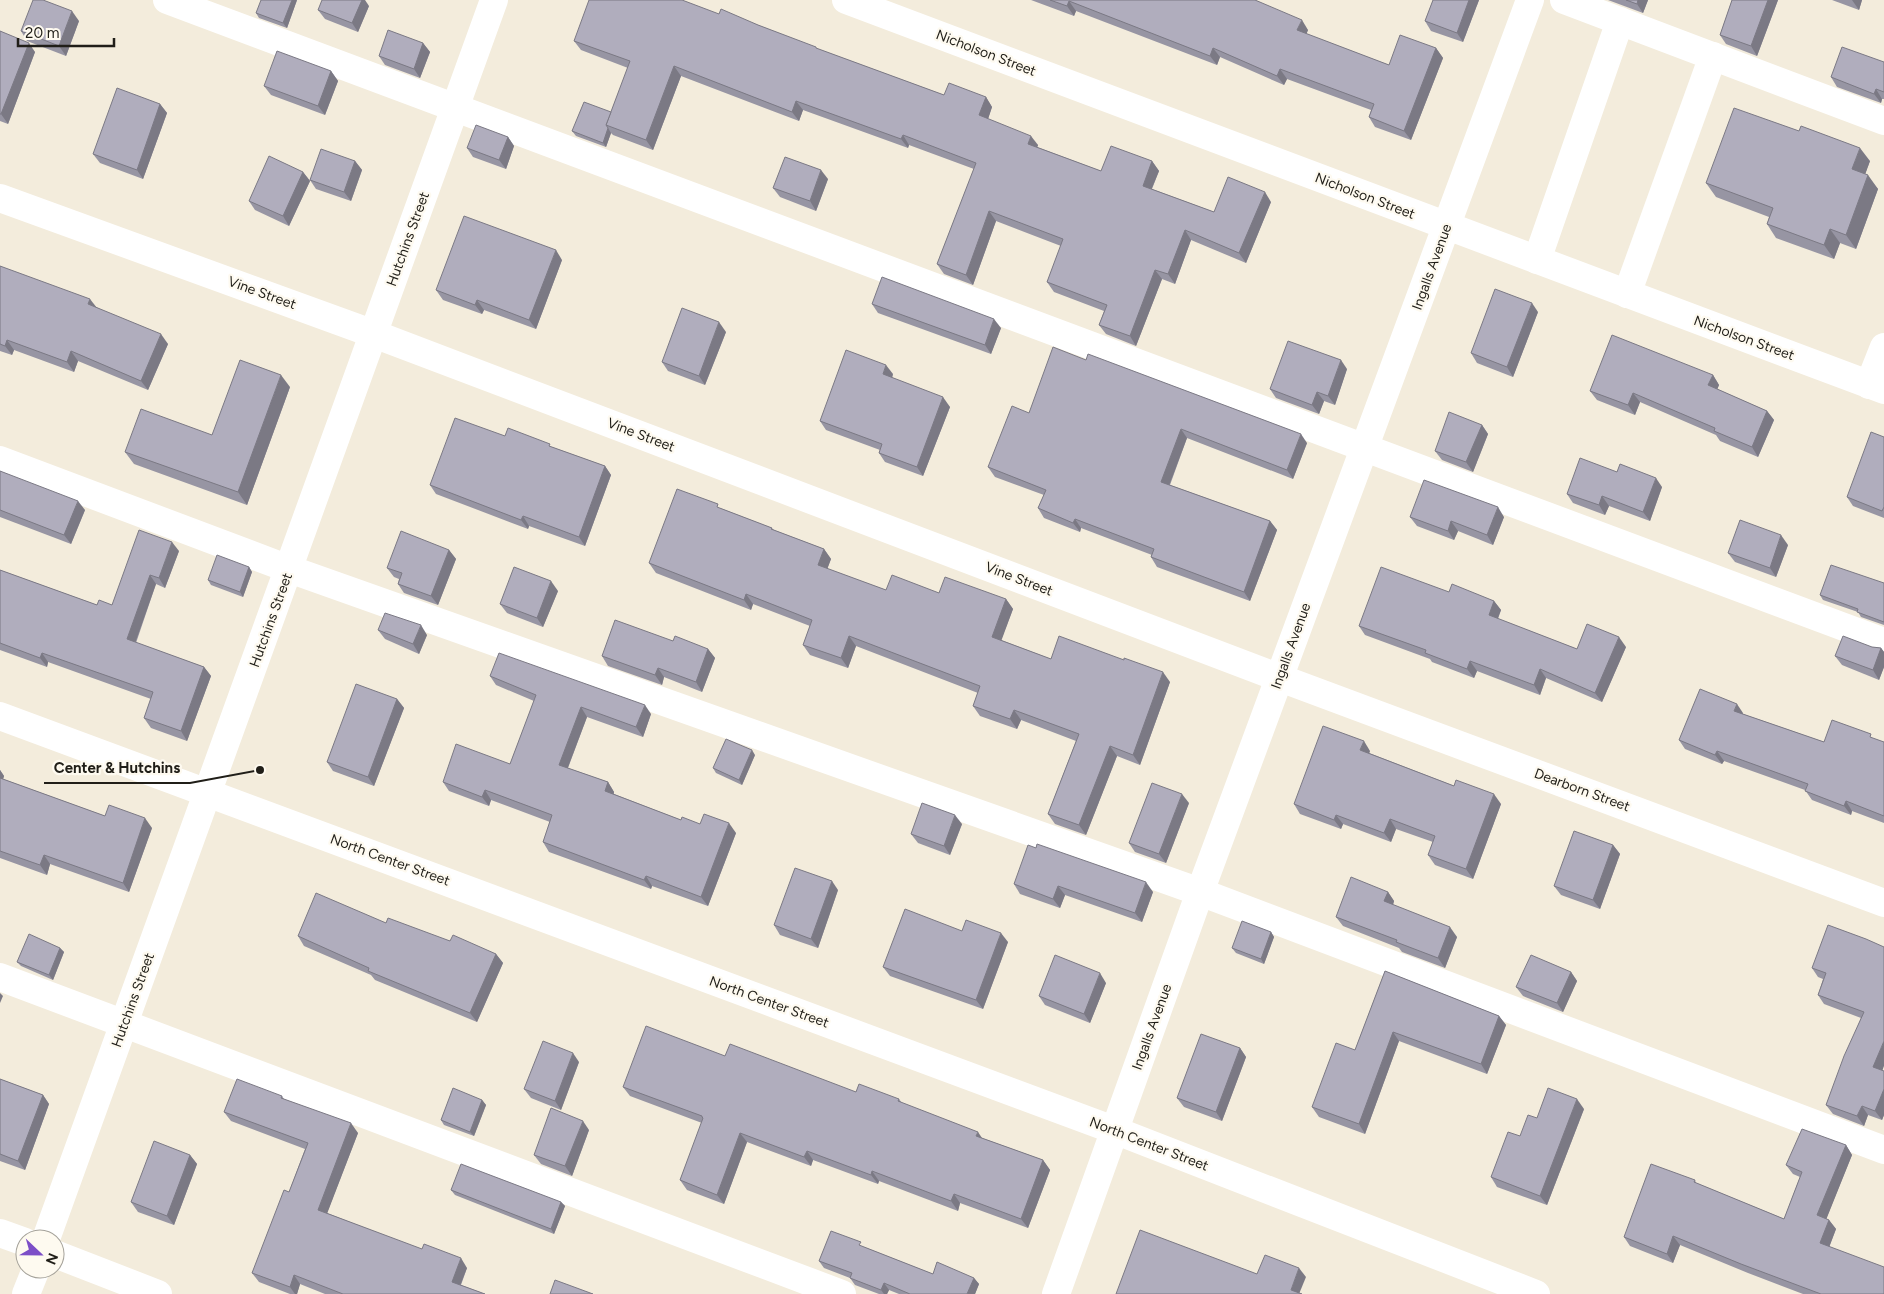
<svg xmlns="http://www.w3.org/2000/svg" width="1884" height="1294" font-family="Figtree,sans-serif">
  <rect width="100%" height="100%" fill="#f3ecdc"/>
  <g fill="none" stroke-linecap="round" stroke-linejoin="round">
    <g stroke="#fff" stroke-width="28">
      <path d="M167 0 1884 642"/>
      <path d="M846 0 1884 390"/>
      <path d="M1564 0 1884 121"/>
      <path d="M0 198 374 334 1280 678 1884 903"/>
      <path d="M1537 260 1620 21"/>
      <path d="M1627 294 1713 56"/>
      <path d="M1869 385 1884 347"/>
      <path d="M0 460 289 569 1200 892 1884 1150"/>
      <path d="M0 716 1114 1130 1536 1294"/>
      <path d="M0 977 842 1294"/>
      <path d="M0 1233 25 1242"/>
      <path d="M46 1239 494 0"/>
      <path d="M55 1254 158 1294"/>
      <path d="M26 1294 36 1269"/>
      <path d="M1056 1294 1200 892 1530 0"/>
    </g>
  </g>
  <g fill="#9795a3">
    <path d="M297 0 287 28 259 18 256 13Z"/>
    <path d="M1031 0H1255L1308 30 1306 34 1389 65 1436 48 1443 58 1411 140 1375 127 1369 117 1371 110 1287 79 1284 85 1220 57 1217 65 1076 11 1074 16Z"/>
    <path d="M1433 0H1479L1463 42 1431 31 1425 21Z"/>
    <path d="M1608 0H1648L1643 13Z"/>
    <path d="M1732 0H1778L1757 56 1726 44 1720 35Z"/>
    <path d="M1832 0H1862L1859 10Z"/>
    <path d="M369 6 358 32 325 19 318 10Z"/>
    <path d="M719 14 758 25 818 49 944 95 986 97 992 107 988 119 1038 145 1037 147 1101 171 1152 161 1159 171 1152 189 1214 212 1271 202 1246 263 1191 240 1175 284 1162 279 1136 346 1106 334 1099 325 1104 311 1054 292 1047 282 1061 246 996 221 973 285 944 274 937 264 974 169 909 145 908 148 803 110 799 121 681 76 653 150 613 135 611 133 606 147 576 136 572 131 611 112 628 68 581 50 574 41Z"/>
    <path d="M79 21 66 56 27 41 21 31Z"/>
    <path d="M0 31 35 52 8 124 0 121Z"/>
    <path d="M423 43 430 52 420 78 385 65 379 56Z"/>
    <path d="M1884 62V99H1882L1881 103 1837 87 1831 77Z"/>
    <path d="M331 71 338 81 325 115 271 95 264 86Z"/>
    <path d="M160 104 167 113 143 179 100 163 93 154Z"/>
    <path d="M508 137 514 146 506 169 473 157 467 148Z"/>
    <path d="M355 161 362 170 351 201 316 189 310 180Z"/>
    <path d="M1870 161 1865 174 1878 189 1856 249 1840 243 1834 259 1776 238 1767 224 1769 217 1716 197 1706 183Z"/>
    <path d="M303 172 310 181 289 226 255 210 249 201Z"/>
    <path d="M828 179 816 211 780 197 773 188Z"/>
    <path d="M562 260 536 329 484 310 482 314 443 300 436 290Z"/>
    <path d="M0 266 96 307 168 344 148 390 78 361 74 372 14 350 12 355 0 351Z"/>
    <path d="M872 304 1001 328 991 354 878 313Z"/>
    <path d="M1538 312 1513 377 1477 363 1471 353Z"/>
    <path d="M726 332 705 385 668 371 662 362Z"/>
    <path d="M1347 369 1335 405 1324 401 1319 414 1276 398 1270 389Z"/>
    <path d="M893 374 892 378 950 407 923 476 885 462 879 453 880 450 826 430 820 421Z"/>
    <path d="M1713 375 1719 385 1717 389 1767 411 1774 420 1758 457 1720 441 1716 435 1640 402 1635 415 1597 400 1590 391Z"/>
    <path d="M290 387 247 505 134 464 125 452 212 435Z"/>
    <path d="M1029 413 1307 443 1293 479 1187 438 1170 485 1270 521 1277 530 1250 601 1157 567 1151 557 1152 555 1081 528 1080 532 1044 518 1038 508 1044 495 995 477 988 467Z"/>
    <path d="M1482 425 1488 434 1473 472 1442 460 1435 451Z"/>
    <path d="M505 436 552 447 605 466 611 475 585 546 529 526 528 529 436 494 430 485Z"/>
    <path d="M1884 437V518L1853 506 1847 497Z"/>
    <path d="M0 471 85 510 71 544 0 517Z"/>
    <path d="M1617 472 1662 487 1650 521 1609 506 1605 515 1573 503 1567 494Z"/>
    <path d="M720 508 772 528 774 530 824 549 831 559 827 569 886 590 939 593 1006 599 1013 609 1001 640 1051 659 1170 682 1140 765 1117 756 1086 835 1055 824 1048 814 1076 741 1021 720 1017 729 980 716 973 706 978 693 856 646 848 668 810 655 803 645 810 626 753 604 751 610 656 573 649 563Z"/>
    <path d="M1410 517H1504L1493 545 1458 531 1454 540 1417 526Z"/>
    <path d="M1788 545 1776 577 1735 562 1728 553Z"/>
    <path d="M449 550 456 559 438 605 404 593 398 584 399 579 394 577 387 568Z"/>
    <path d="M179 551 165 588 156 584 136 643 204 667 211 676 187 741 151 728 144 718 151 699 48 662 47 667 0 650V570L97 605H112Z"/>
    <path d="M249 567 252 572 243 597 211 585 208 580Z"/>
    <path d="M1884 583V625L1861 617 1858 612 1823 600 1820 595Z"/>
    <path d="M558 591 543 627 507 613 500 604Z"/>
    <path d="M1449 592 1494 601 1501 610 1498 619 1577 649 1626 647 1602 702 1546 678 1540 695 1477 671 1474 678 1432 662 1430 659 1365 635 1359 626Z"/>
    <path d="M378 630 427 635 419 654 385 639Z"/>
    <path d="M673 641 708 649 715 658 702 692 664 677 662 685 608 666 602 656Z"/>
    <path d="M1872 647 1881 648 1884 652V667L1879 680 1842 665 1835 656Z"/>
    <path d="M490 676 651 714 643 737 587 717 568 768 608 782 614 792V794L681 820 736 833 708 906 652 886 651 889 549 852 543 842 550 822 491 800 489 806 449 791 443 782 510 764 534 701 496 685Z"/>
    <path d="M397 699 404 708 374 786 333 771 327 762Z"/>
    <path d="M1743 713V714L1824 742 1874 739 1884 742V823L1852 811 1851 815 1812 800 1805 790 1724 761 1722 764 1685 749 1679 740Z"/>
    <path d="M1370 751 1369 753 1501 804 1473 879 1435 865 1428 855 1433 842 1396 829 1391 842 1343 824 1341 829 1300 814 1294 804Z"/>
    <path d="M755 755 742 785 716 773 713 768Z"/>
    <path d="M0 770 4 776 3 779 105 816 152 828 129 892 50 864 47 875 0 858Z"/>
    <path d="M1189 803 1166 863 1135 852 1129 843Z"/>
    <path d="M962 824 950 855 918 843 911 834Z"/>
    <path d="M1613 845 1620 854 1600 909 1561 895 1554 886Z"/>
    <path d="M1036 848 1153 892 1142 922 1065 895 1060 908 1020 894 1014 884Z"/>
    <path d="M838 890 818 948 780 935 774 925Z"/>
    <path d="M1388 892 1394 901 1393 905 1457 937 1445 968 1402 952 1399 948 1343 926 1336 917Z"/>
    <path d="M386 923 496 954 503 963 477 1022 375 980 371 975 304 946 298 936Z"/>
    <path d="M962 931 1008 942 983 1009 890 976 883 967Z"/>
    <path d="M1271 932 1274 937 1264 964 1236 953 1232 948Z"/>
    <path d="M1866 939 1882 1071H1884V1115L1882 1120 1868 1115 1864 1126 1833 1114 1826 1105 1861 1018 1824 1004 1818 995 1823 979 1818 977 1812 968Z"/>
    <path d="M60 948 64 952 53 980 21 966 17 962Z"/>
    <path d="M1385 971 1499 1016 1506 1025 1487 1074 1399 1041 1365 1134 1319 1117 1312 1107 1355 1050Z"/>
    <path d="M1571 972 1577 981 1563 1012 1523 996 1516 987Z"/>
    <path d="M1106 983 1090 1023 1045 1005 1039 996Z"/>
    <path d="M1240 1048 1246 1057 1222 1121 1184 1107 1177 1098Z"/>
    <path d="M725 1056 856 1092 899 1099 902 1103 982 1138 1043 1160 1050 1170 1028 1228 960 1203 958 1211 879 1181 878 1184 813 1160 811 1166 747 1142 724 1204 687 1190 680 1180 702 1123 630 1096 623 1087Z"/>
    <path d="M579 1062 561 1110 531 1098 524 1089Z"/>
    <path d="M0 1079 43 1095 49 1104 25 1170 0 1161Z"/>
    <path d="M282 1096 284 1099 358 1133 327 1213 467 1268 461 1285 485 1294H325L300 1284 297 1294H290L259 1282 252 1273 289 1192 305 1149 231 1121 224 1112Z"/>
    <path d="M482 1100 486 1105 474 1136 444 1125 441 1120Z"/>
    <path d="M1584 1109 1547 1205 1497 1187 1491 1177 1520 1136 1537 1118Z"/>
    <path d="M589 1130 572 1176 541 1164 534 1155Z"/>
    <path d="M1846 1145 1852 1155 1826 1219 1829 1220 1836 1229 1829 1247 1884 1294H1803L1748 1273 1680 1245 1673 1263 1630 1246 1624 1237 1695 1180 1696 1183 1784 1219 1800 1177 1793 1174 1786 1165Z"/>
    <path d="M190 1155 197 1164 174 1225 138 1212 131 1202Z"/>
    <path d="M451 1190 561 1202 565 1206 554 1234 455 1195Z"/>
    <path d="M864 1247 933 1274 974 1278 979 1284 975 1294H899L889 1290 887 1294H879L855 1285 850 1278 824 1268 819 1261Z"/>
  </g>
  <g fill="#7b7984">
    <path d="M292 0H297L287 28 283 23Z"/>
    <path d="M360 0H365L369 6 358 32 352 23Z"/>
    <path d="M1469 0H1479L1463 42 1457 33Z"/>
    <path d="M1638 0H1648L1643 13 1637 4Z"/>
    <path d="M1768 0H1778L1757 56 1751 46Z"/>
    <path d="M1852 0H1862L1859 10Z"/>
    <path d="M1069 1 1076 11 1074 16 1067 6Z"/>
    <path d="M72 11 79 21 66 56 59 46Z"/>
    <path d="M1302 20 1308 30 1304 40 1297 30Z"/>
    <path d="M29 43 35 52 8 124 1 114Z"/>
    <path d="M423 43 430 52 420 78 414 69Z"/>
    <path d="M1213 48 1220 57 1217 65 1210 56Z"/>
    <path d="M1436 48 1443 58 1411 140 1404 131Z"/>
    <path d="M674 66 681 76 653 150 646 140Z"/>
    <path d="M1280 69 1287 79 1284 85 1277 76Z"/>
    <path d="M331 71 338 81 325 115 318 106Z"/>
    <path d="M1876 89 1882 99 1881 103 1874 94Z"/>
    <path d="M986 97 992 107 986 125 979 115Z"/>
    <path d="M796 101 803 110 799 121 792 112Z"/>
    <path d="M160 104 167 113 143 179 137 170Z"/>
    <path d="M608 128 611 133 606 147 603 143Z"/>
    <path d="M903 135 909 145 908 148 901 139Z"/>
    <path d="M1031 136 1038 145 1035 154 1028 144Z"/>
    <path d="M508 137 514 146 506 169 499 160Z"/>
    <path d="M1860 148 1870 161 1862 183 1852 169Z"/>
    <path d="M355 161 362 170 351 201 344 192Z"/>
    <path d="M1152 161 1159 171 1149 195 1143 186Z"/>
    <path d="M821 170 828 179 816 211 810 201Z"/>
    <path d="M303 172 310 181 289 226 283 216Z"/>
    <path d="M1868 175 1878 189 1856 249 1846 235Z"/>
    <path d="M1265 192 1271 202 1246 263 1239 253Z"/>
    <path d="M989 211 996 221 973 285 966 275Z"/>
    <path d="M1830 229 1840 243 1834 259 1824 245Z"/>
    <path d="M1185 230 1191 240 1175 284 1168 274Z"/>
    <path d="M556 250 562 260 536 329 529 320Z"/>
    <path d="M1155 270 1162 279 1136 346 1130 336Z"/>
    <path d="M90 299 97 308 88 304Z"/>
    <path d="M477 300 484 310 482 314 475 305Z"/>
    <path d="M1532 303 1538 312 1513 377 1507 367Z"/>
    <path d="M994 319 1001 328 991 354 985 345Z"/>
    <path d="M719 322 726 332 705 385 699 376Z"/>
    <path d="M161 334 168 344 148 390 141 381Z"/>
    <path d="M7 340 14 350 12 355 5 346Z"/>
    <path d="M71 351 78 361 74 372 67 362Z"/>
    <path d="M1341 360 1347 369 1335 405 1328 396Z"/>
    <path d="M886 365 893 374 890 384 883 374Z"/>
    <path d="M281 375 290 387 247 505 238 492Z"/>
    <path d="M1713 375 1719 385 1715 395 1708 385Z"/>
    <path d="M1317 392 1324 401 1319 414 1312 405Z"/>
    <path d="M1633 393 1640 402 1635 415 1628 405Z"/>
    <path d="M943 397 950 407 923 476 917 467Z"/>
    <path d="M1767 411 1774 420 1758 457 1752 447Z"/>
    <path d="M1482 425 1488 434 1473 472 1466 462Z"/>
    <path d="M1181 429 1187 438 1167 491 1161 482Z"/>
    <path d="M1301 434 1307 443 1293 479 1287 470Z"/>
    <path d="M605 466 611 475 585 546 579 537Z"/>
    <path d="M1656 478 1662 487 1650 521 1643 512Z"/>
    <path d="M1602 496 1609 506 1605 515 1599 505Z"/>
    <path d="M78 501 85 510 71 544 64 535Z"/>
    <path d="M1498 507 1504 517 1493 545 1487 535Z"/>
    <path d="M523 516 529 526 528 529 521 520Z"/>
    <path d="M1075 519 1081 528 1080 532 1073 523Z"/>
    <path d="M1270 521 1277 530 1250 601 1244 592Z"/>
    <path d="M1451 521 1458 531 1454 540 1448 531Z"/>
    <path d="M1781 535 1788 545 1776 577 1770 568Z"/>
    <path d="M172 542 179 551 165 588 159 578Z"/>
    <path d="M824 549 831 559 825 575 818 565Z"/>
    <path d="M449 550 456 559 438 605 431 596Z"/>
    <path d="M249 567 252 572 243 597 240 592Z"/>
    <path d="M150 575 156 584 133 649 127 639Z"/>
    <path d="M551 581 558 591 543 627 537 618Z"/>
    <path d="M746 594 753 604 751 610 744 600Z"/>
    <path d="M1006 599 1013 609 999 647 992 637Z"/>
    <path d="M1494 601 1501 610 1495 625 1489 615Z"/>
    <path d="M421 625 427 635 419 654 413 644Z"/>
    <path d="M849 636 856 646 848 668 841 658Z"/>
    <path d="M1619 637 1626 647 1602 702 1595 693Z"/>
    <path d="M1881 648 1884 652V667L1879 680 1873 670Z"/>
    <path d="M708 649 715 658 702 692 696 682Z"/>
    <path d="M42 653 48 662 47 667 40 658Z"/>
    <path d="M1470 661 1477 671 1474 678 1467 669Z"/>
    <path d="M204 667 211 676 187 741 181 731Z"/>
    <path d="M658 668 664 677 662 685 655 675Z"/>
    <path d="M1540 669 1546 678 1540 695 1534 685Z"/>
    <path d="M1163 672 1170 682 1140 765 1133 755Z"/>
    <path d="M397 699 404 708 374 786 368 777Z"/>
    <path d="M1737 704 1743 713 1740 720 1734 711Z"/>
    <path d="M645 705 651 714 643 737 636 727Z"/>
    <path d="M581 707 587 717 565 775 559 765Z"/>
    <path d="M1014 710 1021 720 1017 729 1010 719Z"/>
    <path d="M1364 741 1370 751 1367 759 1360 750Z"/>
    <path d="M1110 746 1117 756 1086 835 1079 825Z"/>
    <path d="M752 750 755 755 742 785 739 780Z"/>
    <path d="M1717 751 1724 761 1722 764 1715 755Z"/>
    <path d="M0 770 4 776 1 786 0 785Z"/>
    <path d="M608 782 614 792 611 800 605 791Z"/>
    <path d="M485 790 491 800 489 806 482 797Z"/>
    <path d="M1182 794 1189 803 1166 863 1159 854Z"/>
    <path d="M1494 794 1501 804 1473 879 1466 869Z"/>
    <path d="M1846 801 1852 811 1851 815 1844 806Z"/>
    <path d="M955 815 962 824 950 855 944 846Z"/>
    <path d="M1336 815 1343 824 1341 829 1334 820Z"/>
    <path d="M145 818 152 828 129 892 123 883Z"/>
    <path d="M1390 819 1396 829 1391 842 1384 833Z"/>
    <path d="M729 823 736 833 708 906 701 897Z"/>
    <path d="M1613 845 1620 854 1600 909 1593 900Z"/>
    <path d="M44 855 50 864 47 875 40 865Z"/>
    <path d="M646 876 652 886 651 889 644 880Z"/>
    <path d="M832 881 838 890 818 948 811 939Z"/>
    <path d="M1146 882 1153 892 1142 922 1135 913Z"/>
    <path d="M1058 886 1065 895 1060 908 1053 899Z"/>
    <path d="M1388 892 1394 901 1391 911 1384 901Z"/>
    <path d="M1450 927 1457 937 1445 968 1438 958Z"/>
    <path d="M1271 932 1274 937 1264 964 1261 959Z"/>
    <path d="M1001 933 1008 942 983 1009 976 1000Z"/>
    <path d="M60 948 64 952 53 980 49 975Z"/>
    <path d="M496 954 503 963 477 1022 470 1013Z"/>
    <path d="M1571 972 1577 981 1563 1012 1557 1003Z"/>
    <path d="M1100 973 1106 983 1090 1023 1084 1014Z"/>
    <path d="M0 993 3 996 0 1003Z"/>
    <path d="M1499 1016 1506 1025 1487 1074 1481 1064Z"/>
    <path d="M1393 1032 1399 1041 1365 1134 1359 1124Z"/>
    <path d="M1884 1041V1066L1880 1077 1873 1067Z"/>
    <path d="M1240 1048 1246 1057 1222 1121 1216 1112Z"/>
    <path d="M573 1053 579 1062 561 1110 555 1101Z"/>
    <path d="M1884 1089V1115L1882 1120 1875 1111Z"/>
    <path d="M43 1095 49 1104 25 1170 18 1161Z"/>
    <path d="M1577 1099 1584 1109 1547 1205 1540 1196Z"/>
    <path d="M482 1100 486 1105 474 1136 470 1132Z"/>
    <path d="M1862 1106 1868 1115 1864 1126 1857 1116Z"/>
    <path d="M583 1121 589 1130 572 1176 565 1166Z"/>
    <path d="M351 1123 358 1133 325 1219 318 1210Z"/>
    <path d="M978 1132 984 1141 976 1136Z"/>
    <path d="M740 1133 747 1142 724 1204 717 1195Z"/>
    <path d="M1846 1145 1852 1155 1824 1225 1817 1215Z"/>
    <path d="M807 1151 813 1160 811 1166 804 1157Z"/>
    <path d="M190 1155 197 1164 174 1225 167 1216Z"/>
    <path d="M1043 1160 1050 1170 1028 1228 1021 1219Z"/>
    <path d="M872 1171 879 1181 878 1184 871 1175Z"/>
    <path d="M954 1194 960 1203 958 1211 951 1201Z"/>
    <path d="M561 1202 565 1206 554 1234 551 1229Z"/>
    <path d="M1829 1220 1836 1229 1827 1253 1820 1243Z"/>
    <path d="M1673 1236 1680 1245 1673 1263 1667 1254Z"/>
    <path d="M461 1258 467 1268 458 1291 452 1282Z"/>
    <path d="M1299 1268 1306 1277 1299 1294 1291 1290Z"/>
    <path d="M294 1275 300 1284 297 1294H295L290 1287Z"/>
    <path d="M974 1278 979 1284 975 1294H967Z"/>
    <path d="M884 1283 889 1290 887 1294H884L881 1290Z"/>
  </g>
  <g fill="#b0adbd" stroke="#7b7984">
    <path d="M33 0H43L72 11 59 46 21 31Z"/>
    <path d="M261 0H292L283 23 256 13Z"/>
    <path d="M322 0H362L352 23 318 10Z"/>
    <path d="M589 0H682L719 14 721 9 758 25 816 47V48L944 95 949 83 986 97 979 115 1031 136 1028 144 1101 171 1111 146 1152 161 1143 186 1214 212 1228 177 1265 192 1239 253 1185 230 1168 274 1155 270 1130 336 1099 325 1107 305 1047 282 1063 239 989 211 966 275 937 264 976 163 903 135 901 139 796 101 792 112 674 66 646 140 606 125 630 61 574 41Z"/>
    <path d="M1050 0H1255L1302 20 1297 30 1389 65 1400 35 1436 48 1404 131 1369 117 1374 104 1280 69 1277 76 1213 48 1210 56 1069 1 1067 6Z"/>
    <path d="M1433 0H1469L1457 33 1425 21Z"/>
    <path d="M1626 0H1638L1637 4Z"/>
    <path d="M1732 0H1768L1751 46 1720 35Z"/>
    <path d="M388 30 423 43 414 69 379 56Z"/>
    <path d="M0 31 29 43 1 114H0Z"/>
    <path d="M1842 47 1884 62V92L1876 89 1874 94 1831 77Z"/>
    <path d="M277 51 331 71 318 106 264 86Z"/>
    <path d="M117 88 160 104 137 170 93 154Z"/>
    <path d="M584 102 611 112 606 125 608 128 603 143 572 131Z"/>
    <path d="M1734 108 1799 131 1801 126 1860 148 1852 169 1868 175 1846 235 1830 229 1824 245 1767 224 1773 208 1706 183Z"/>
    <path d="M476 125 508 137 499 160 467 148Z"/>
    <path d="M321 149 355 161 344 192 310 180Z"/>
    <path d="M269 156 303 172 283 216 249 201Z"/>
    <path d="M785 157 821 170 810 201 773 188Z"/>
    <path d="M464 216 556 250 529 320 477 300 475 305 436 290Z"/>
    <path d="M0 266 90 299 88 304 161 334 141 381 71 351 67 362 7 340 5 346 0 344Z"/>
    <path d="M882 277 994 319 985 345 872 304Z"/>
    <path d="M1495 289 1532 303 1507 367 1471 353Z"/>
    <path d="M682 308 719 322 699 376 662 362Z"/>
    <path d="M1612 335 1713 375 1708 385 1767 411 1752 447 1714 431 1715 428 1633 393 1628 405 1590 391Z"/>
    <path d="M1288 341 1341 360 1328 396 1317 392 1312 405 1270 389Z"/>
    <path d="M1053 347 1086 360 1088 354 1301 434 1287 470 1181 429 1161 482 1270 521 1244 592 1151 557 1154 549 1075 519 1073 523 1038 508 1046 490 988 467 1012 406 1029 413Z"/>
    <path d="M846 350 886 365 883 374 943 397 917 467 879 453 882 444 820 421Z"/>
    <path d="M240 360 281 375 238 492 125 452 141 409 212 435Z"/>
    <path d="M1449 412 1482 425 1466 462 1435 451Z"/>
    <path d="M455 418 505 436 508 428 550 444 549 446 605 466 579 537 523 516 521 520 430 485Z"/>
    <path d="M1871 432 1884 437V507L1882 511 1847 497Z"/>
    <path d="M1580 458 1617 472 1620 464 1656 478 1643 512 1602 496 1599 505 1567 494Z"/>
    <path d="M0 471 78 501 64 535 0 510Z"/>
    <path d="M1424 480 1498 507 1487 535 1451 521 1448 531 1410 517Z"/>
    <path d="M677 489 718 504 717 507 772 528 771 529 824 549 818 565 886 590 892 575 939 593 945 577 1006 599 992 637 1051 659 1059 636 1124 660V658L1163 672 1133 755 1110 746 1079 825 1048 814 1079 734 1014 710 1010 719 973 706 980 686 849 636 841 658 803 645 812 620 746 594 744 600 649 563Z"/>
    <path d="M1740 520 1781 535 1770 568 1728 553Z"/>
    <path d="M139 530 172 542 159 578 150 575 127 639 204 667 181 731 144 718 153 692 42 653 40 658 0 643V570L97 605 99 600 112 605Z"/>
    <path d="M401 531 449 550 431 596 398 584 402 573 387 568Z"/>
    <path d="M217 555 249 567 240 592 208 580Z"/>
    <path d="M1831 565 1884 583V622L1857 612 1858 609 1820 595Z"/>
    <path d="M514 567 551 581 537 618 500 604Z"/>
    <path d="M1381 567 1449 592 1452 584 1494 601 1489 615 1577 649 1587 624 1619 637 1595 693 1540 669 1534 685 1470 661 1467 669 1425 653 1426 650 1359 626Z"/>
    <path d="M385 613 421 625 413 644 378 630Z"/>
    <path d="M615 620 673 641 675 636 708 649 696 682 658 668 655 675 602 656Z"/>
    <path d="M1843 636 1872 647 1881 648 1873 670 1835 656Z"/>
    <path d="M499 653 645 705 636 727 581 707 559 765 608 782 605 791 681 820 682 817 700 824 704 814 729 823 701 897 646 876 644 880 543 842 552 815 485 790 482 797 443 782 456 744 510 764 536 695 490 676Z"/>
    <path d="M356 684 397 699 368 777 327 762Z"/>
    <path d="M1700 689 1737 704 1734 711 1824 742 1832 720 1871 734 1870 737 1884 742V816L1846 801 1844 806 1805 791 1808 784 1717 751 1715 755 1679 740Z"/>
    <path d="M1323 726 1364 741 1360 750 1454 786 1456 780 1494 794 1466 869 1428 855 1435 836 1390 819 1384 833 1336 815 1334 820 1294 804Z"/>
    <path d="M726 739 752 750 739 780 713 768Z"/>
    <path d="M0 778 105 816 109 805 145 818 123 883 44 855 40 865 0 851Z"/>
    <path d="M1152 783 1182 794 1159 854 1129 843Z"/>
    <path d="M922 803 955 815 944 846 911 834Z"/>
    <path d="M1574 831 1613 845 1593 900 1554 886Z"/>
    <path d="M1037 844 1146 882 1135 913 1058 886 1053 899 1014 884 1028 845 1036 848Z"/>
    <path d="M795 868 832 881 811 939 774 925Z"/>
    <path d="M1351 877 1388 892 1384 901 1450 927 1438 958 1396 942 1397 940 1336 917Z"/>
    <path d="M316 893 386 923 388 918 450 941 453 935 496 954 470 1013 368 971 369 968 298 936Z"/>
    <path d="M905 909 962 931 966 920 1001 933 976 1000 883 967Z"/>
    <path d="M1242 921 1271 932 1261 959 1232 948Z"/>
    <path d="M1828 925 1866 939 1884 947V1041L1873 1067 1884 1071V1089L1875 1111 1862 1106 1857 1116 1826 1105 1844 1056 1864 1012 1818 995 1826 973 1812 968Z"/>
    <path d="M29 934 60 948 49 975 17 962Z"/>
    <path d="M1055 955 1100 973 1084 1014 1039 996Z"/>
    <path d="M1531 955 1571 972 1557 1003 1516 987Z"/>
    <path d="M1385 971 1499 1016 1481 1064 1393 1032 1359 1124 1312 1107 1336 1043 1355 1050Z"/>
    <path d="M646 1026 725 1056 730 1044 856 1092 859 1084 899 1099 898 1101 978 1132 976 1136 1043 1160 1021 1219 954 1194 951 1201 872 1171 871 1175 807 1151 804 1157 740 1133 717 1195 680 1180 703 1118 702 1117V1116L623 1087Z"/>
    <path d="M1201 1034 1240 1048 1216 1112 1177 1098Z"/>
    <path d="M543 1041 573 1053 555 1101 524 1089Z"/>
    <path d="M0 1079 43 1095 18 1161 0 1154Z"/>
    <path d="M237 1079 282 1096 281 1098 351 1123 318 1210 422 1249 424 1244 461 1258 452 1282 485 1294H343L294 1275 290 1287 252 1273 284 1190 289 1192 308 1143 224 1112Z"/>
    <path d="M453 1088 482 1100 470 1132 441 1120Z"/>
    <path d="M1548 1088 1577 1099 1540 1196 1491 1177 1508 1132 1520 1136 1528 1115 1537 1118Z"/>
    <path d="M551 1108 583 1121 565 1166 534 1155Z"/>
    <path d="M1802 1129 1846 1145 1817 1215 1829 1220 1820 1243 1884 1267V1294H1821L1741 1264 1673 1236 1667 1254 1624 1237 1651 1164 1695 1180 1694 1182 1784 1219 1802 1172 1786 1165Z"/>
    <path d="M154 1141 190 1155 167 1216 131 1202Z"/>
    <path d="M461 1164 561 1202 551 1229 451 1190Z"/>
    <path d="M1140 1230 1257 1274 1265 1255 1299 1268 1291 1290 1302 1294H1116Z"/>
    <path d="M831 1231 861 1242 859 1245 933 1274 937 1262 974 1278 967 1294H910L884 1283 881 1290 850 1278 852 1273 819 1261Z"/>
    <path d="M555 1280 593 1294H550Z"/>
  </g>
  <g text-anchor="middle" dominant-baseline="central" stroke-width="4.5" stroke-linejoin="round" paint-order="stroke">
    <g font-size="14" fill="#201e18" stroke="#fefaf0">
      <text transform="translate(986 53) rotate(21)">Nicholson Street</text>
      <text transform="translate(1365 196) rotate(21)">Nicholson Street</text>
      <text transform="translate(408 239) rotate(-70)">Hutchins Street</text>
      <text transform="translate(1432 267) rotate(-70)">Ingalls Avenue</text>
      <text transform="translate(262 293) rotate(20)">Vine Street</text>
      <text transform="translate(1744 338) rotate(20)">Nicholson Street</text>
      <text transform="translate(641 435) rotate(21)">Vine Street</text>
      <text transform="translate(1019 579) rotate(21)">Vine Street</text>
      <text transform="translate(271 620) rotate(-70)">Hutchins Street</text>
      <text transform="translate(1291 646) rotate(-70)">Ingalls Avenue</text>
      <text transform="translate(1582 790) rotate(20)">Dearborn Street</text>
      <text transform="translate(390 860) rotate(20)">North Center Street</text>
      <text transform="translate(133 1000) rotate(-70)">Hutchins Street</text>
      <text transform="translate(769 1002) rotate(20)">North Center Street</text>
      <text transform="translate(1152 1027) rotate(-70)">Ingalls Avenue</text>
      <text transform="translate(1149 1144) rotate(21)">North Center Street</text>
    </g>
  </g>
  <path fill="none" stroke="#201e18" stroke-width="2" d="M260 770L190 783H44"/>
  <circle fill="#201e18" stroke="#fefaf0" stroke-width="2" cx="260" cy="770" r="5"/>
  <g font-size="15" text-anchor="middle" font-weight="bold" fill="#201e18" stroke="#fefaf0" stroke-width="4.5" stroke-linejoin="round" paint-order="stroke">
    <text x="117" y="773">Center &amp; Hutchins</text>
  </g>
  <g transform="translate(40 1254) rotate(112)"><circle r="24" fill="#fefaf0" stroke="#a5a29a"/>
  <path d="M0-4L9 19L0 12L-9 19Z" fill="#7c4ec7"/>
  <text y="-8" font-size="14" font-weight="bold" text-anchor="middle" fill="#201e18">N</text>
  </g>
  <path d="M18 38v8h96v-8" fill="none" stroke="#201e18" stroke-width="2.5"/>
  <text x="25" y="38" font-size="15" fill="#201e18" stroke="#fefaf0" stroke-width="4" paint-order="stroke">20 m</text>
</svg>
